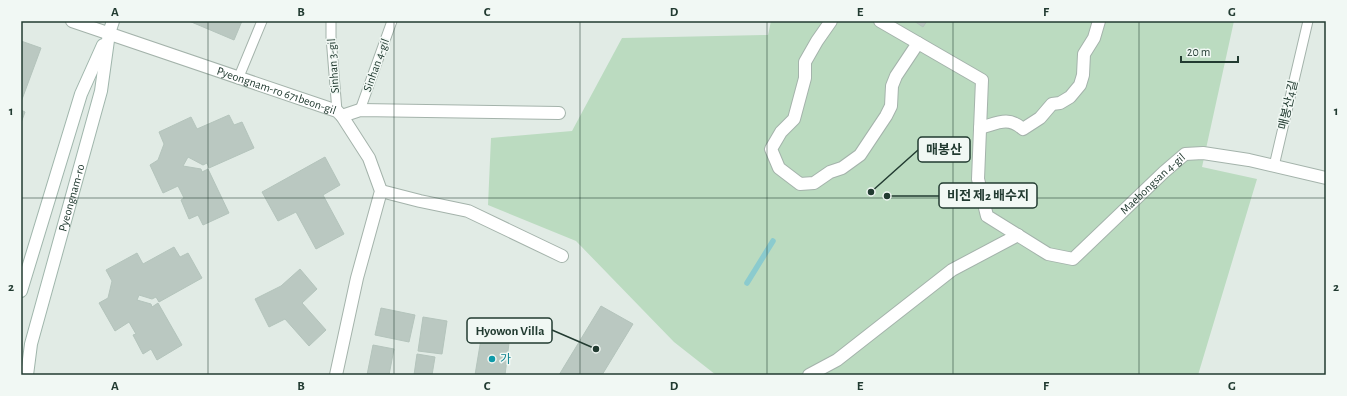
<svg xmlns="http://www.w3.org/2000/svg" width="1347" height="396" font-family="'Alegreya Sans','Noto Sans KR',sans-serif">
  <rect width="100%" height="100%" fill="#e1ebe5"/>
  <path fill="#bbdbc0" d="M771 21H1234L1202 167 1257 179 1198 375H716L674 342 576 241 488 205 491 138 572 131 622 38 768 35Z"/>
  <g fill="none" stroke-linecap="round" stroke-linejoin="round">
    <path stroke="#8bcbce" stroke-width="5.5" d="M747 283 773 241"/>
  </g>
  <g fill="#bac8c1" stroke="#b4c4bc">
    <path d="M189 21H242L234 40Z"/>
    <path d="M914 21H927L923 27Z"/>
    <path d="M21 41 41 48 21 102Z"/>
    <path d="M21 110 25 112 21 123Z"/>
    <path d="M229 115 234 125 242 122 254 148 209 168 207 163 203 165 188 157 183 166 201 169 202 172 208 169 229 213 203 225 198 215 189 219 181 200 184 198 178 186 163 193 150 165 158 160 164 144 159 132 191 117 197 129Z"/>
    <path d="M325 157 340 185 323 195 344 234 316 249 296 212 278 221 262 192Z"/>
    <path d="M174 247 180 257 188 253 202 278 159 302 156 297 152 299 139 295 137 300 151 304 152 307 158 303 182 345 157 360 151 349 143 354 133 335 136 334 129 322 115 331 99 303 108 298 112 281 106 270 137 253 143 264Z"/>
    <path d="M300 269 317 289 302 303 326 330 309 346 285 319 269 327 255 299 281 286Z"/>
    <path d="M601 306 633 324 602 375H559Z"/>
    <path d="M381 308 415 315 409 342 375 335Z"/>
    <path d="M423 317 447 321 442 354 418 351Z"/>
    <path d="M481 339 509 343 505 375H475Z"/>
    <path d="M373 345 394 349 389 375H367Z"/>
    <path d="M417 354 435 357 432 375H414Z"/>
  </g>
  <g fill="none" stroke-linecap="round" stroke-linejoin="round">
    <defs>
      <g id="lane">
        <path d="M331 21V37L337 111"/>
        <path d="M238 79 262 21"/>
        <path d="M360 110 392 21"/>
        <path d="M1274 166 1308 21"/>
      </g>
      <g id="street">
        <path id="s1" d="M72 21 337 111 342 116 369 158 381 191 357 278 336 375"/>
        <path d="M831 21 817 41 805 62V78L794 119 781 132 771 149 779 168 800 184 814 183 830 172 842 168 860 155 886 116 891 106 892 86 896 76 918 43"/>
        <path id="s2" d="M880 21 982 80 978 179 987 216 1048 254 1073 259 1164 172 1185 154 1203 153 1249 160 1326 178"/>
        <path d="M342 116 360 110 559 113"/>
        <path d="M980 128C998 123 1008 116 1023 129L1040 118 1052 104 1060 103 1070 97 1080 85 1083 75 1084 54 1094 38 1099 21"/>
        <path d="M381 191 420 201 468 211 562 256"/>
        <path d="M809 375 837 360 952 270 1018 235"/>
      </g>
      <g id="secondary">
        <path d="M21 291 81 94 103 45"/>
        <path id="s3" d="M27 375 31 344 101 91 109 33 113 21"/>
      </g>
    </defs>
    <use href="#lane" stroke="#a4b3ab" stroke-width="11"/>
    <use href="#street" stroke="#a4b3ab" stroke-width="14"/>
    <use href="#secondary" stroke="#a0b6ac" stroke-width="14"/>
    <use href="#lane" stroke="#fff" stroke-width="9"/>
    <use href="#street" stroke="#fff" stroke-width="12"/>
    <use href="#secondary" stroke="#fff" stroke-width="12"/>
  </g>
  <path fill="none" stroke="#223b31" stroke-width="1" stroke-opacity="0.55" d="M208 21V375M394 21V375M580 21V375M767 21V375M953 21V375M1139 21V375M21 198H1326"/>
  <circle fill="#0f9aa8" stroke="#f1f8f4" stroke-width="1.5" cx="492" cy="359" r="4"/>
  <g text-anchor="middle" dominant-baseline="central" stroke-width="3" stroke-linejoin="round" paint-order="stroke">
    <g font-size="12" fill="#223b31" stroke="#f1f8f4">
      <text transform="translate(376 65) rotate(-70)">Sinhan 4-gil</text>
      <text transform="translate(333 66) rotate(-94)">Sinhan 3-gil</text>
      <text stroke="none"><textPath href="#s1" startOffset="216">Pyeongnam-ro 671beon-gil</textPath></text>
      <text transform="translate(1288 105) rotate(-77)">매봉산4길</text>
      <text stroke="none"><textPath href="#s2" startOffset="462">Maebongsan 4-gil</textPath></text>
      <text stroke="none"><textPath href="#s3" startOffset="183">Pyeongnam-ro</textPath></text>
    </g>
    <g font-size="12" fill="#0d838f" stroke="#f1f8f4" text-anchor="start">
      <text x="500" y="359">가</text>
    </g>
  </g>
  <path fill="none" stroke="#223b31" stroke-width="1.5" d="M871 192L918 150M887 196L939 196M596 349L552 330"/>
  <g fill="#223b31" stroke="#f1f8f4" stroke-width="1.5">
    <circle cx="871" cy="192" r="4"/>
    <circle cx="887" cy="196" r="4"/>
    <circle cx="596" cy="349" r="4"/>
  </g>
  <g fill="#f1f8f4" stroke="#223b31" stroke-width="1.5">
    <rect x="918" y="137" width="52" height="25" rx="4"/>
    <rect x="939" y="183" width="98" height="25" rx="4"/>
    <rect x="467" y="318" width="85" height="25" rx="4"/>
  </g>
  <g font-size="13" text-anchor="middle" font-weight="bold" fill="#223b31">
    <text x="944" y="154">매봉산</text>
    <text x="988" y="200">비전 제2 배수지</text>
    <text x="510" y="335">Hyowon Villa</text>
  </g>
  <rect width="1347" height="396" fill="none" stroke="#f1f8f4" stroke-width="44"/>
  <path d="M1181 56v6h57v-6" fill="none" stroke="#223b31" stroke-width="2"/>
  <text x="1187" y="56" font-size="12" fill="#223b31" stroke="#f1f8f4" stroke-width="3" paint-order="stroke">20 m</text>
  <rect x="22" y="22" width="1303" height="352" fill="none" stroke="#223b31" stroke-width="1.5"/>
  <g font-size="13" text-anchor="middle" font-weight="bold" fill="#223b31">
    <text x="115" y="16">A</text>
    <text x="301" y="16">B</text>
    <text x="487" y="16">C</text>
    <text x="674" y="16">D</text>
    <text x="860" y="16">E</text>
    <text x="1046" y="16">F</text>
    <text x="1232" y="16">G</text>
    <text x="11" y="115">1</text>
    <text x="1336" y="115">1</text>
    <text x="11" y="291">2</text>
    <text x="1336" y="291">2</text>
    <text x="115" y="390">A</text>
    <text x="301" y="390">B</text>
    <text x="487" y="390">C</text>
    <text x="674" y="390">D</text>
    <text x="860" y="390">E</text>
    <text x="1046" y="390">F</text>
    <text x="1232" y="390">G</text>
  </g>
</svg>
